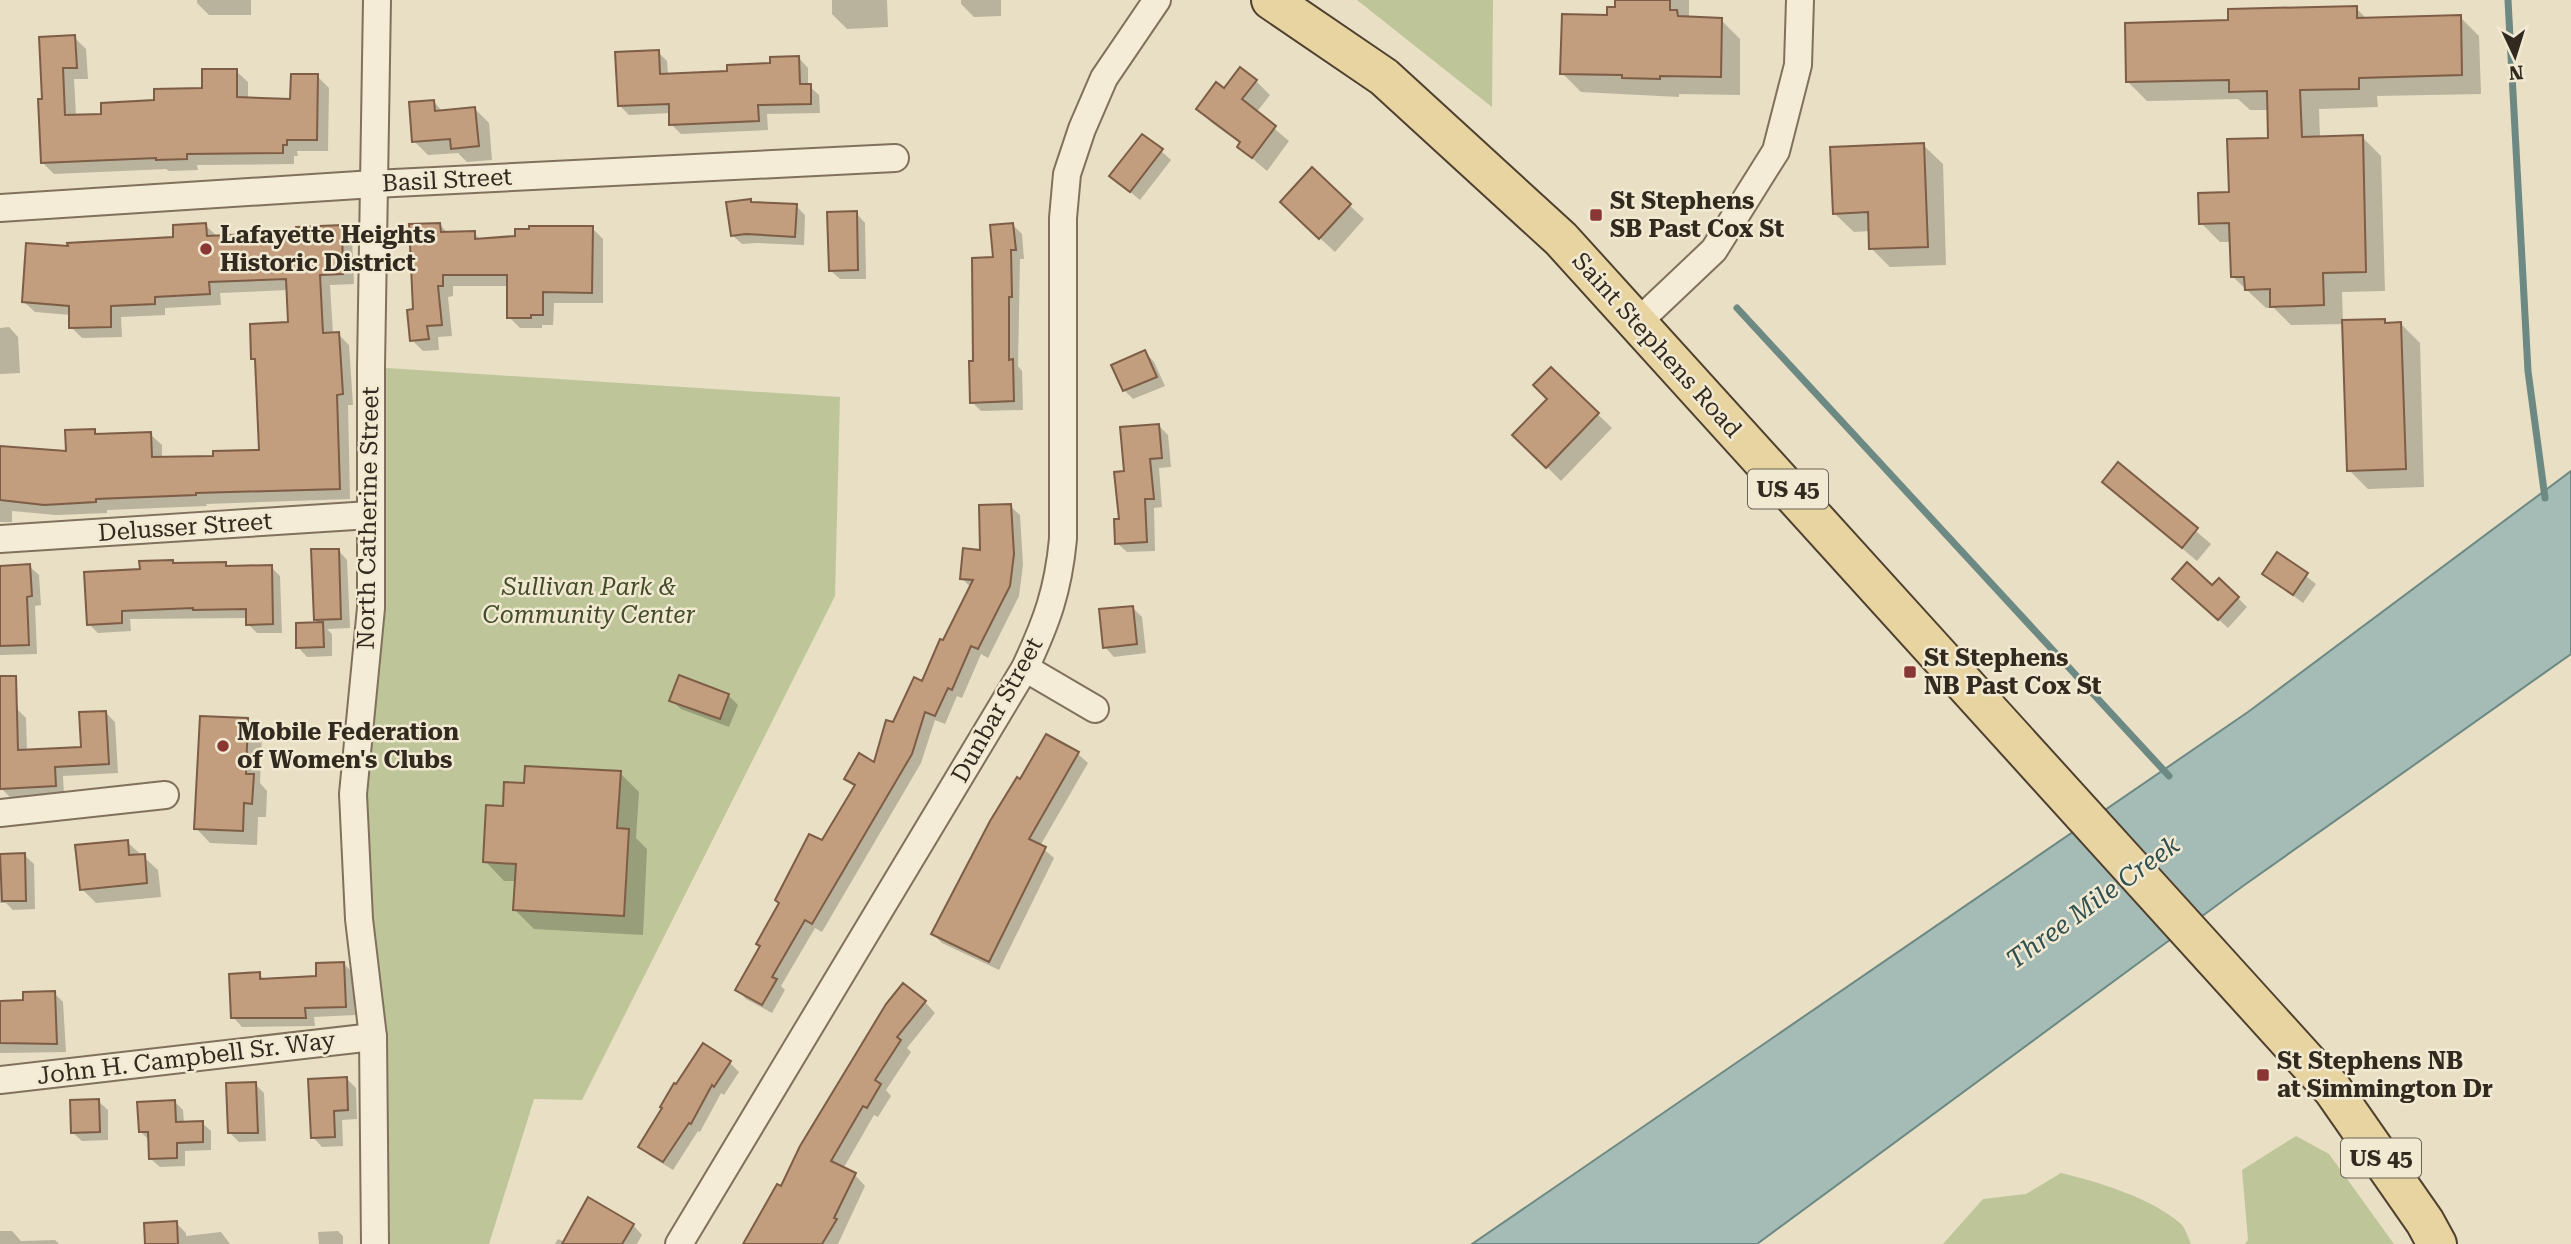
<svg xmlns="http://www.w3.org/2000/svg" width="2571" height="1244" font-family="'Roboto Serif',serif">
  <rect width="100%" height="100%" fill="#e8dfc4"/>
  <g fill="#bec599">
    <path d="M1357 0H1493L1492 107Z"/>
    <path d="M371 367 840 397 835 596 582 1100 534 1099 489 1244H375L359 919Z"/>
    <path d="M2296 1136 2329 1154 2394 1244H2245L2248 1240 2242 1170Z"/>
    <path d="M2061 1173C2098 1182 2152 1198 2181 1224 2186 1229 2188 1238 2191 1244H1943L1983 1199 2026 1194Z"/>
  </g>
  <path fill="#a5bcb6" stroke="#6d8983" stroke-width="2" d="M2571 471V654L2243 886 1757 1244H1472L2248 712Z"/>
  <g fill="#0003">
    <path d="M197 0H251V15H209L197 3Z"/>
    <path d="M832 0H887L888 27 847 29 832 14Z"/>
    <path d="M961 0H1001V16L974 17 961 4Z"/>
    <path d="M1617 0H1689V19L1721 20 1740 39V95L1679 94V97L1581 92 1562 73 1617 9Z"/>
    <path d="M2356 8 2368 20 2460 17 2479 36 2481 94 2377 96 2378 107 2319 109 2320 138 2362 137 2381 156 2385 291 2342 292 2343 322 2384 320 2389 325 2401 324 2420 343 2424 487 2368 489 2349 470 2344 324 2291 325 2274 308H2266L2232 276 2231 242H2220L2201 223 2231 193 2270 140 2269 110H2250L2238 99 2147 101 2128 82 2230 22Z"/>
    <path d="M74 37 86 49 88 79H74L76 116 103 115 204 90 236 71 248 82V99L292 101 317 76 329 88 328 151H297L298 156H294V164L197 165 198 170 169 171 166 169 54 174 42 162 44 101Z"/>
    <path d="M658 52 667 61 668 75 729 73 799 58 808 68V85L819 95 820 113 767 114 768 130 681 134 671 124V113L629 115 619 105Z"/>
    <path d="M1256 81 1270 95 1256 113 1289 141 1267 171 1239 147 1241 144 1212 123 1198 109 1224 90Z"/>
    <path d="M433 101 443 112 475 109 489 123 492 160 467 162 458 153 428 155 414 141Z"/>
    <path d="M1923 145 1943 164 1946 265 1890 267 1871 248 1870 231 1854 232 1834 213Z"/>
    <path d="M1161 151 1171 160 1140 200 1111 176Z"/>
    <path d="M1312 170 1364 219 1335 252 1296 216Z"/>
    <path d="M750 201 753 203 796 206 805 215 804 245 757 243 742 244 732 235Z"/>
    <path d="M856 213 865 223 866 279H840L830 270Z"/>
    <path d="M1012 224 1022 234 1024 259H1020L1018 366 1022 371 1023 410 981 411 972 402 975 362 995 259Z"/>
    <path d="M205 225 218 237 298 233 341 227 352 238 354 284 330 285 333 334H338L349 345 353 405H348L350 499 206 504 207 506 107 510V513L56 515 12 511V522H0V448L68 452 94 431 99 435 150 434 162 445V459L215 457 260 451 257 363 253 359 290 324 288 290 220 293 221 305 165 308V315L121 317 122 337 82 338 71 327V315L35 312 23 301 69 248 175 239Z"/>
    <path d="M440 225 449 234 474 233 481 240 517 238 530 231 592 228 603 239V303H554L553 325H542V328H520L509 317V286H453V296L448 297 452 336 438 337 439 350 423 351 412 340 415 311Z"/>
    <path d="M9 327 18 337 20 373 0 374V328Z"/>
    <path d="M1145 352 1154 362 1165 386 1133 399 1124 390Z"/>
    <path d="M1551 369 1612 428 1561 481 1515 435 1550 399Z"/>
    <path d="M1159 426 1168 435 1171 467 1159 468 1162 507 1154 508 1155 551 1127 552 1117 543 1126 473Z"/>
    <path d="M2118 465 2211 544 2197 561 2104 482Z"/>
    <path d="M1010 506 1020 515 1023 565 1019 596 988 658 981 654 962 698 957 696 945 724 935 720 921 763 822 932 815 928 781 986 785 990 772 1013 746 999 737 989 856 788 846 778 875 764 894 724 923 683 971 588 962 578 982 552Z"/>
    <path d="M338 550 347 560 350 628 327 629 332 634V656L307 657 298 647 320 624 316 620Z"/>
    <path d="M2278 555 2316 584 2303 603 2264 574Z"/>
    <path d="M225 564 230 568 271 567 280 576 282 633H257L248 624V618L130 619 131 631 98 633 89 624 141 571Z"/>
    <path d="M29 566 39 575 41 605 35 606 37 654 0 655V568Z"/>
    <path d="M2184 588H2213L2238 598 2247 607 2228 628Z"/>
    <path d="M1133 608 1142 617 1146 653 1114 657 1105 647Z"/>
    <path d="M728 695 738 705 729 727 681 709 671 700Z"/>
    <path d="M16 708 26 718 27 751 82 748 106 713 115 722 118 773 63 776 64 795 10 797 1 788 0 709Z"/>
    <path d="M248 720 262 735 260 783 267 791 266 817H258L257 845 210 843 196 828Z"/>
    <path d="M1046 736 1078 754 1088 763 1040 846 1054 858 999 970 942 943 933 934Z"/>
    <path d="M620 773 639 792 636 838 647 849 643 935 534 929 515 910 516 881H504L485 861 505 808Z"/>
    <path d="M127 842 158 870 161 897 96 903 82 889Z"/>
    <path d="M24 855 34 864 35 909 13 910 6 903H0V856Z"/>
    <path d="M344 964 353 973 355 1015 314 1017 315 1026 242 1027 233 1017 259 974 266 981 318 978Z"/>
    <path d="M54 993 63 1002 66 1052 0 1053V1003L25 1001Z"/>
    <path d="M925 1002 935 1013 907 1048 911 1052 886 1090 891 1096 878 1117 874 1115 843 1169 855 1175 865 1186 838 1244H745L781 1188 802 1147Z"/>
    <path d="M730 1063 739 1072 724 1095 721 1093 700 1132 698 1131 673 1170 650 1156 640 1146 664 1109Z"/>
    <path d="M347 1079 356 1088 357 1119 342 1120 343 1146 322 1147 313 1137Z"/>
    <path d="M255 1084 264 1093 266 1141 239 1142 230 1133Z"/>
    <path d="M98 1101 108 1110V1140L82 1141 72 1132Z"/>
    <path d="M175 1102 183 1110 184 1123H202L211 1131V1150L185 1151V1166L160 1167 151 1159 149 1140 140 1131Z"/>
    <path d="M176 1223 186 1233V1236L221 1232 230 1244H147Z"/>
    <path d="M633 1225 642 1235 637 1244H555L558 1239 565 1242Z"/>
    <path d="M0 1231H12L21 1241 55 1240 59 1244H0Z"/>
    <path d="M338 1231 343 1236V1244H319L318 1232Z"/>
  </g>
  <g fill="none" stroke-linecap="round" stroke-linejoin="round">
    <g stroke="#6d8983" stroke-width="7">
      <path d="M2508 0 2528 371 2545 498"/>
      <path d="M1737 308 2169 776"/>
    </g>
  </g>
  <g fill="#c29d7e" stroke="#7d5d45" stroke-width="2">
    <path d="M1615 0H1670V10H1677L1678 16 1722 18 1721 77 1660 76V79L1622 78V75L1560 74 1562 14 1607 15V7H1615Z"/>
    <path d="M2357 6V18L2461 15 2462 75 2359 78V89L2300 90 2302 137 2363 135 2366 272 2323 273 2324 305 2270 307V289L2245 290 2244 277H2231L2229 223 2199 224 2198 193 2229 192 2227 139 2268 138 2267 91 2229 92V80L2126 82 2125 23 2228 20V9Z"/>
    <path d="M75 35 77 68H63L65 115 101 114V103L154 100V89L202 88V69H237V97L290 99 291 74H318L317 140H287V145H283V153L187 154V159L156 160V158L41 163 38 99H42L39 37Z"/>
    <path d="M659 50 660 74 727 71V65L770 63V57L799 56 800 84H811V104L758 105 759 121 669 125V104L618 106 615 52Z"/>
    <path d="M1240 67 1257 80 1242 99 1276 126 1252 158 1237 147 1240 142 1196 109 1216 82 1224 88Z"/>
    <path d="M434 100 435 111 475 107 479 146 451 149 450 139 412 142 409 102Z"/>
    <path d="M1142 134 1163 149 1130 192 1109 176Z"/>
    <path d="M1924 143 1928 247 1869 249 1868 212 1833 214 1830 147Z"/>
    <path d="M1312 167 1351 204 1319 239 1280 202Z"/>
    <path d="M751 199V202L797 204 795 237 746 234 731 236 726 202Z"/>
    <path d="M857 211 858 270 829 271 827 212Z"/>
    <path d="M206 223 207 236 296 232V227L342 225 343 274 320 275 323 333 339 332 343 394 337 395 340 489 196 493V495L96 499V502L44 505 0 500V446L66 451 65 430 95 429V434L151 432 152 457 213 456V451L259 450 255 359H251L250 324 288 322 286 279 209 282 210 294 155 297V304L111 306V327L69 328V306L22 302 26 243 68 246 67 243 173 237V225Z"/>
    <path d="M440 223 441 232 475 231V239L515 236V229H529V226H593L592 293 543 292V315H531V318H507V275H443V286H438L442 325 427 326 429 339 410 341 407 310 413 309 409 224Z"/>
    <path d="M1013 223 1016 250H1011L1012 297H1009V360L1013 359 1014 401 970 403 969 361H973L972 258 993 257 990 225Z"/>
    <path d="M2385 319V323L2401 322 2406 469 2347 471 2342 320Z"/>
    <path d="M1145 350 1157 377 1123 391 1111 365Z"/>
    <path d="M1551 367 1599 413 1546 468 1512 435 1547 399 1533 385Z"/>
    <path d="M1159 424 1162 458 1150 459 1154 499H1145L1147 542 1115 544 1114 519H1119L1114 472 1124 471 1120 427Z"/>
    <path d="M2118 462 2198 528 2182 548 2102 482Z"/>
    <path d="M1011 504 1014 554 1010 586 978 649 971 646 952 690 948 688 935 716 925 712 912 754 812 924 805 920 772 977 777 979 762 1005 735 990 760 946 756 944 779 903 775 900 809 834 822 840 855 785 844 779 859 753 874 762 886 720 893 722 914 677 922 681 940 639 943 640 973 580 960 579 963 548 980 550 979 505Z"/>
    <path d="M311 549H339L341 619 314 620Z"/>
    <path d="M2277 552 2308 573 2293 595 2262 574Z"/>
    <path d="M173 560V563L226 562V566L272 565 273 624 246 625V609L193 610V608L122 611V623L87 625 84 572 140 569 139 561Z"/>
    <path d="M2187 562 2212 585 2219 578 2239 597 2218 620 2172 579Z"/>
    <path d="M30 564 32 596 27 597 29 645 0 646V566Z"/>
    <path d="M1133 606 1137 644 1103 648 1099 609Z"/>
    <path d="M323 622 324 647 296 648V623Z"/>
    <path d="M679 675 729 694 720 719 669 701Z"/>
    <path d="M0 676H16L18 750 81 747 79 712 106 711 109 764 55 767 56 786 0 789Z"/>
    <path d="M200 716 248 718 246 774H254L252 804 244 803 243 831 194 829Z"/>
    <path d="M1046 734 1079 752 1029 839 1046 847 989 962 931 934 990 821 1017 777 1020 779Z"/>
    <path d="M525 766 621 771 617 828 629 829 624 916 513 910 516 864 483 862 486 805 503 806 504 782 524 783Z"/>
    <path d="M128 840 129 855 145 854 147 883 80 890 75 845Z"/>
    <path d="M25 853 26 901H2L0 854Z"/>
    <path d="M344 962 346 1007 305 1008 306 1018H231L229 974 260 972V979L316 976V963Z"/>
    <path d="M903 983 926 1001 897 1037 901 1040 875 1080 881 1084 867 1108 863 1106 831 1161 856 1173 834 1218 837 1219 822 1244H743L777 1184 781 1186 800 1146 860 1047 886 1004Z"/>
    <path d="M55 991 57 1044 0 1043V1001L23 1000V992Z"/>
    <path d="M703 1043 731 1061 714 1087 712 1085 691 1124 689 1123 663 1162 638 1147 662 1108 660 1107 674 1083 676 1084Z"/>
    <path d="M347 1077 348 1110 334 1111 335 1137 311 1138 308 1079Z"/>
    <path d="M256 1082 258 1133H228L226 1083Z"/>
    <path d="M99 1099 100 1132 71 1133 70 1100Z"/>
    <path d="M175 1100 176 1122 203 1121V1142L177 1143V1158L149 1159 148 1132H139L137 1102Z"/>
    <path d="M588 1197 634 1224 622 1244H562Z"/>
    <path d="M177 1221 178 1244H145L144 1223Z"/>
  </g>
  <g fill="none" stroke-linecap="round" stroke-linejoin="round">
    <defs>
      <g id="street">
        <path d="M0 208 374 184 895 158"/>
        <path d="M1637 323 1714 250 1776 151 1798 65 1800 0"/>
        <path d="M0 539 370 515"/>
        <path d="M1025 668 1095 709"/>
        <path d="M0 813 165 795"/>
        <path d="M0 1080 373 1037"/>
        <path d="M375 1244 373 1037 359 919 353 794 371 608V367L377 0"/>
        <path d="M679 1244 1025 668C1047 621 1058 591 1063 539V218L1067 174 1082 129 1104 78 1157 0"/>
      </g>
      <path id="primary" d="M1271 0 1384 77 1561 239 2333 1090 2425 1222 2437 1244"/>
    </defs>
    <use href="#street" stroke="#81715c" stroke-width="30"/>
    <use href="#primary" stroke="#4f4030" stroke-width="42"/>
    <use href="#street" stroke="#f4ecd6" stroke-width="26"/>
    <use href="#primary" stroke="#e7d4a0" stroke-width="38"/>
  </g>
  <g fill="#893634" stroke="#f1e9d2" stroke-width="2.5">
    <rect x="1589" y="208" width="14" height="14" rx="3.5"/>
    <circle cx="206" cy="249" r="7"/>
    <rect x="1903" y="665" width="14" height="14" rx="3.5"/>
    <circle cx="223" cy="746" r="7"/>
    <rect x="2256" y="1068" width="14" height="14" rx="3.5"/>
  </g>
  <g text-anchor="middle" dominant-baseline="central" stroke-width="5" stroke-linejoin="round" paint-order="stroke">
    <g fill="#f1e9d2" stroke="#6b6355" stroke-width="2">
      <rect x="1748" y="469.5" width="80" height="39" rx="5"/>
      <rect x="2341" y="1138.5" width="80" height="39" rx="5"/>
    </g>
    <g font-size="23" font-weight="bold" fill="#32291f">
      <text x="1788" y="489">US 45</text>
      <text x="2381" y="1158">US 45</text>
    </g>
    <g font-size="24" fill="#32291f" stroke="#f1e9d2">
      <text transform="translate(447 180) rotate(-3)">Basil Street</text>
      <text transform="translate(1657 345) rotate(48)">Saint Stephens Road</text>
      <text transform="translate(368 518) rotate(-89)">North Catherine Street</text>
      <text transform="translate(185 527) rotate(-4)">Delusser Street</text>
      <text transform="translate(997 710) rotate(-61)">Dunbar Street</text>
      <text transform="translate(186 1058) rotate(-7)">John H. Campbell Sr. Way</text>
    </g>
    <g font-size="24" font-weight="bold" fill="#32291f" stroke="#f1e9d2" text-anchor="start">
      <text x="1610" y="201">St Stephens<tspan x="1610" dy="28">SB Past Cox St</tspan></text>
      <text x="220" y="235">Lafayette Heights<tspan x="220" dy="28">Historic District</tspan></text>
      <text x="1924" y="658">St Stephens<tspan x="1924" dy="28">NB Past Cox St</tspan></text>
      <text x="237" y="732">Mobile Federation<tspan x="237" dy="28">of Women's Clubs</tspan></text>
      <text x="2277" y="1061">St Stephens NB<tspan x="2277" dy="28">at Simmington Dr</tspan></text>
    </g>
    <g font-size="24" font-style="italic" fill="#424c28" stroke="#f1e9d2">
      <text x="589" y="587">Sullivan Park &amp;<tspan x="589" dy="28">Community Center</tspan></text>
    </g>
    <g font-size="26" font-style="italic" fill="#305050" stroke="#f1e9d2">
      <text transform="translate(2093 902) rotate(-36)">Three Mile Creek</text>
    </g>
  </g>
  <g transform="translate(2515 56) rotate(176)" stroke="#f1e9d2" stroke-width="5" paint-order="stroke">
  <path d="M0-5L12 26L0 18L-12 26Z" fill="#32291f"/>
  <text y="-10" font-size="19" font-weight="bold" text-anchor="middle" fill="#32291f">N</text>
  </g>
</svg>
